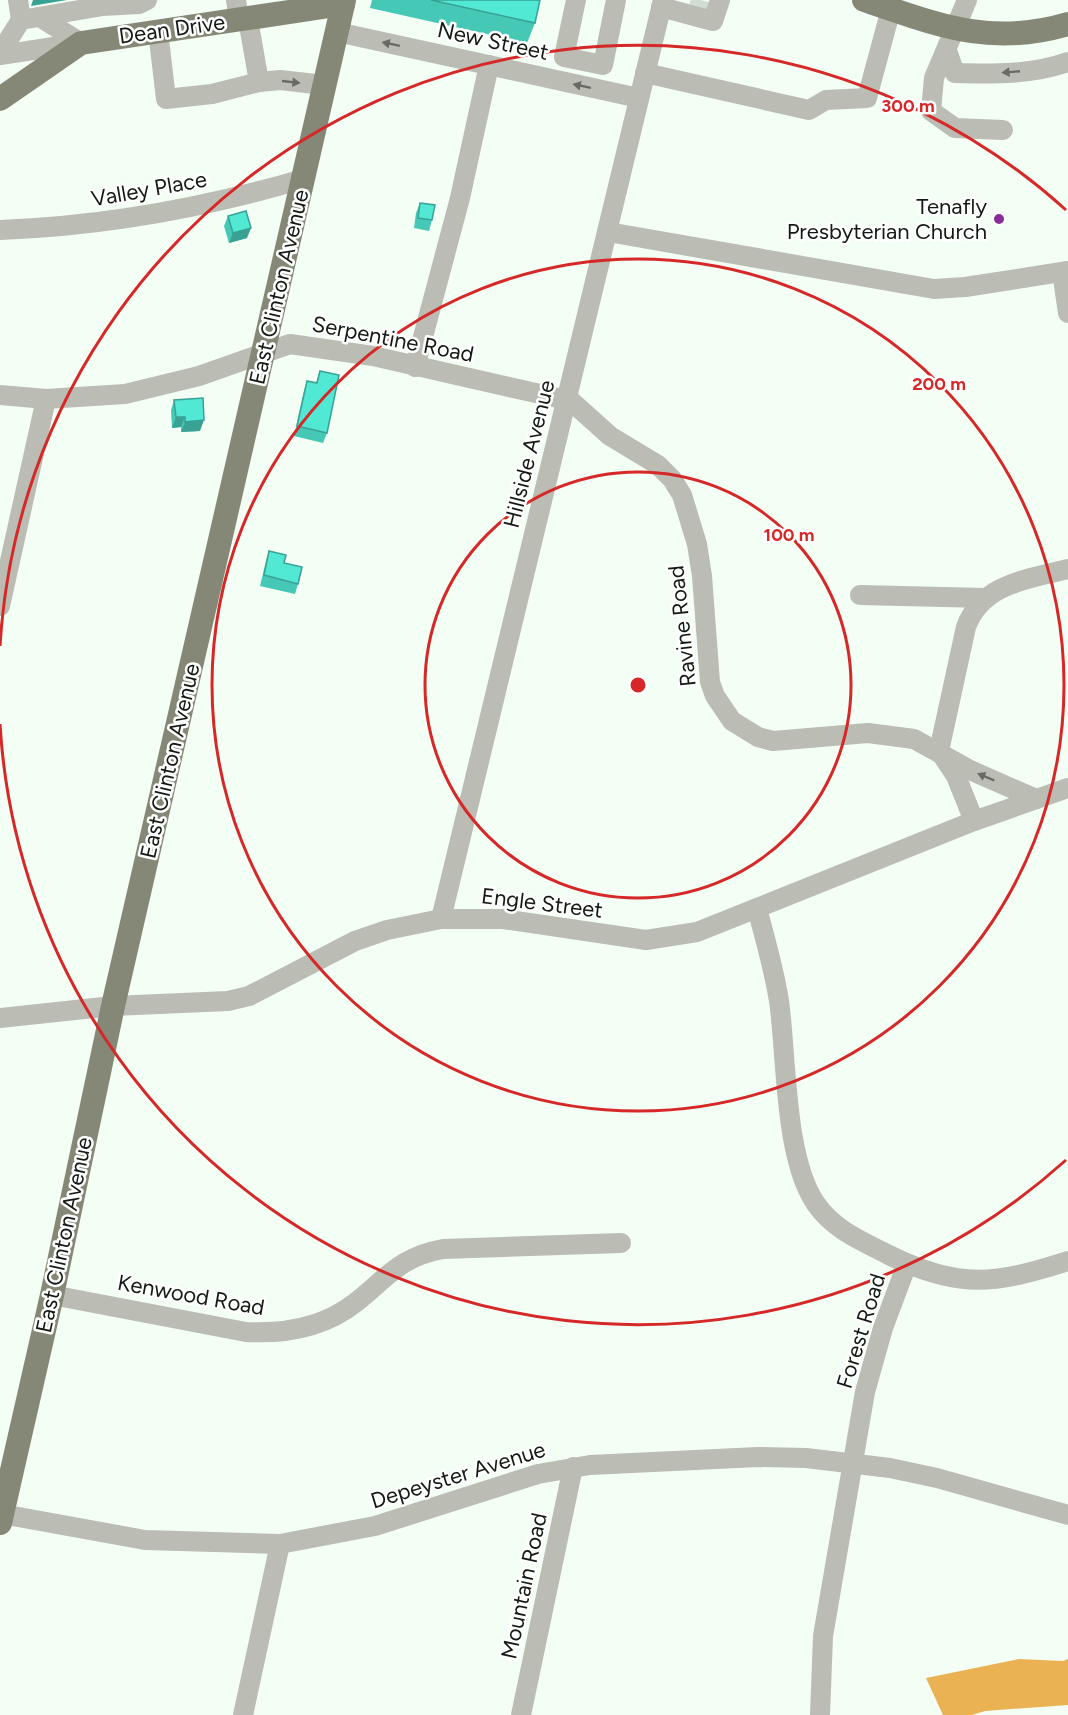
<svg xmlns="http://www.w3.org/2000/svg" width="1068" height="1715" font-family="Figtree,sans-serif">
  <rect width="100%" height="100%" fill="#f3fef4"/>
  <path fill="#eab252" d="M1019 1659 1063 1661 1068 1659V1705L985 1711 972 1715H943L926 1678Z"/>
  <g fill="none" stroke-linecap="round" stroke-linejoin="round">
    <path stroke="#d1dcd2" stroke-width="20" stroke-dasharray="20 10" stroke-linecap="butt" d="M699 7 701 0"/>
    <g stroke="#bbbcb3" stroke-width="20">
      <path d="M18 0 21 20"/>
      <path d="M236 0 239 20"/>
      <path d="M576 0 564 57 603 65 616 0"/>
      <path d="M967 0 934 78 931 111 955 128 1003 130"/>
      <path d="M661 7 713 21 720 0"/>
      <path d="M40 17 81 43"/>
      <path d="M158 31 166 99 212 94 259 82 248 19"/>
      <path d="M337 32 639 98"/>
      <path d="M947 51 955 73C993 74 1032 75 1068 62"/>
      <path d="M0 53 21 20 103 6 139 4 147 0"/>
      <path d="M0 55 80 43"/>
      <path d="M645 73 809 110 826 100 867 98 891 9"/>
      <path d="M259 82 280 80 324 85"/>
      <path d="M0 230C104 226 204 208 303 179"/>
      <path d="M608 232 934 289 965 287 1068 271"/>
      <path d="M1062 272 1068 313"/>
      <path d="M415 367 460 198 489 65"/>
      <path d="M0 395 46 399 125 394 199 376 290 344 373 356 571 401 610 436 658 465 672 479 682 495 697 544 702 576 710 682 715 696 732 721 758 737 773 741 868 733 914 739 970 770 1036 799"/>
      <path d="M860 595 985 598"/>
      <path d="M0 606 46 399"/>
      <path d="M939 751 966 627C982 583 1029 579 1068 569"/>
      <path d="M944 758 956 776 974 821"/>
      <path d="M757 908C765 939 774 969 779 1001 787 1058 784 1158 816 1204 834 1230 862 1241 889 1255 959 1290 996 1284 1068 1261"/>
      <path d="M441 919 663 0"/>
      <path d="M0 1018 113 1006 228 1001 249 996 355 941 387 930 441 919H503L646 940 697 932 974 821 1068 788"/>
      <path d="M52 1295 246 1332C284 1334 323 1328 355 1303 387 1278 399 1257 443 1249L621 1243"/>
      <path d="M2 1514 145 1540 280 1544 375 1526 538 1474 590 1465 758 1457 806 1458 890 1468 937 1478 1068 1515"/>
      <path d="M243 1715 280 1544"/>
      <path d="M521 1715 573 1467"/>
      <path d="M820 1715 823 1636 865 1392 883 1328 907 1264"/>
    </g>
    <g stroke="#868877" stroke-width="24">
      <path d="M864 0C938 25 990 47 1068 24"/>
      <path d="M0 99 81 43 343 4"/>
      <path d="M0 1523 52 1295 113 1006 344 0"/>
    </g>
  </g>
  <g fill="#46c8b6">
    <path d="M372 0H540L535 23 527 43 370 8Z"/>
    <path d="M420 203 432 220 429 231 414 228 416 213Z"/>
    <path d="M228 216 247 238 229 243 224 226Z"/>
    <path d="M320 371 327 433 323 443 294 436 304 391 307 381 316 383Z"/>
    <path d="M174 400 200 431 181 432V427L172 428 171 410Z"/>
    <path d="M269 551 284 563 298 584 295 594 260 586 266 561Z"/>
  </g>
  <g fill="#39a294">
    <path d="M33 0H67L31 6Z"/>
    <path d="M251 228 247 238 229 243 233 233Z"/>
    <path d="M176 417H185L181 427 172 428Z"/>
    <path d="M204 420 200 431 181 432 185 422Z"/>
  </g>
  <g fill="#51e8d4" stroke="#39a294" stroke-width="1.5">
    <path d="M431 0H540L535 23Z"/>
    <path d="M420 203 435 205 432 220 418 218Z"/>
    <path d="M246 211 251 228 233 233 228 216Z"/>
    <path d="M320 371 339 375 327 433 297 426 307 381 317 383Z"/>
    <path d="M203 398 204 420 185 422V417H176L174 400Z"/>
    <path d="M269 551 286 555 284 563 302 567 298 584 264 575Z"/>
  </g>
  <defs><path id="oneway-solid" d="M-6-.8H1V-3.2L6.5 0L1 3.2V.8H-6Z" transform="scale(1.5)"/></defs>
  <g fill="#676b64">
    <use href="#oneway-solid" transform="translate(391 44) rotate(-168)"/>
    <use href="#oneway-solid" transform="translate(1011 72) rotate(175)"/>
    <use href="#oneway-solid" transform="translate(291 82) rotate(6)"/>
    <use href="#oneway-solid" transform="translate(582 86) rotate(-168)"/>
    <use href="#oneway-solid" transform="translate(986 777) rotate(-157)"/>
  </g>
  <g fill="none" stroke="#d62828" stroke-width="3">
    <circle cx="638" cy="685" r="213"/>
    <circle cx="638" cy="685" r="426"/>
    <path d="M1066 1160A639 639 0 0 1 0 724M0 646A639 639 0 0 1 1066 210"/>
  </g>
  <circle fill="#882c98" stroke="#fff" stroke-width="2" cx="999" cy="219" r="6"/>
  <g text-anchor="middle" dominant-baseline="central" stroke-width="5" stroke-linejoin="round" paint-order="stroke">
    <g font-size="22" fill="#131a14" stroke="#fff">
      <text transform="translate(172 29) rotate(-8)">Dean Drive</text>
      <text transform="translate(493 41) rotate(12)">New Street</text>
      <text transform="translate(149 189) rotate(-10)">Valley Place</text>
      <text transform="translate(279 287) rotate(-77)">East Clinton Avenue</text>
      <text transform="translate(393 339) rotate(11)">Serpentine Road</text>
      <text transform="translate(529 454) rotate(-76)">Hillside Avenue</text>
      <text transform="translate(682 626) rotate(-96)">Ravine Road</text>
      <text transform="translate(170 761) rotate(-77)">East Clinton Avenue</text>
      <text transform="translate(542 903) rotate(7)">Engle Street</text>
      <text transform="translate(64 1235) rotate(-78)">East Clinton Avenue</text>
      <text transform="translate(191 1295) rotate(10)">Kenwood Road</text>
      <text transform="translate(861 1331) rotate(-73)">Forest Road</text>
      <text transform="translate(458 1475) rotate(-17)">Depeyster Avenue</text>
      <text transform="translate(524 1586) rotate(-78)">Mountain Road</text>
    </g>
    <g font-size="22" fill="#131a14" stroke="#fff" text-anchor="end">
      <text x="987" y="206">Tenafly<tspan x="987" dy="25">Presbyterian Church</tspan></text>
    </g>
  </g>
  <circle cx="638" cy="685" r="9" fill="#d62828" stroke="#fff" stroke-width="3"/>
  <g font-size="18" text-anchor="middle" font-weight="bold" fill="#d62828" stroke="#fff" stroke-width="5" stroke-linejoin="round" paint-order="stroke">
    <text x="908" y="112">300 m</text>
    <text x="939" y="390">200 m</text>
    <text x="789" y="541">100 m</text>
  </g>
</svg>
